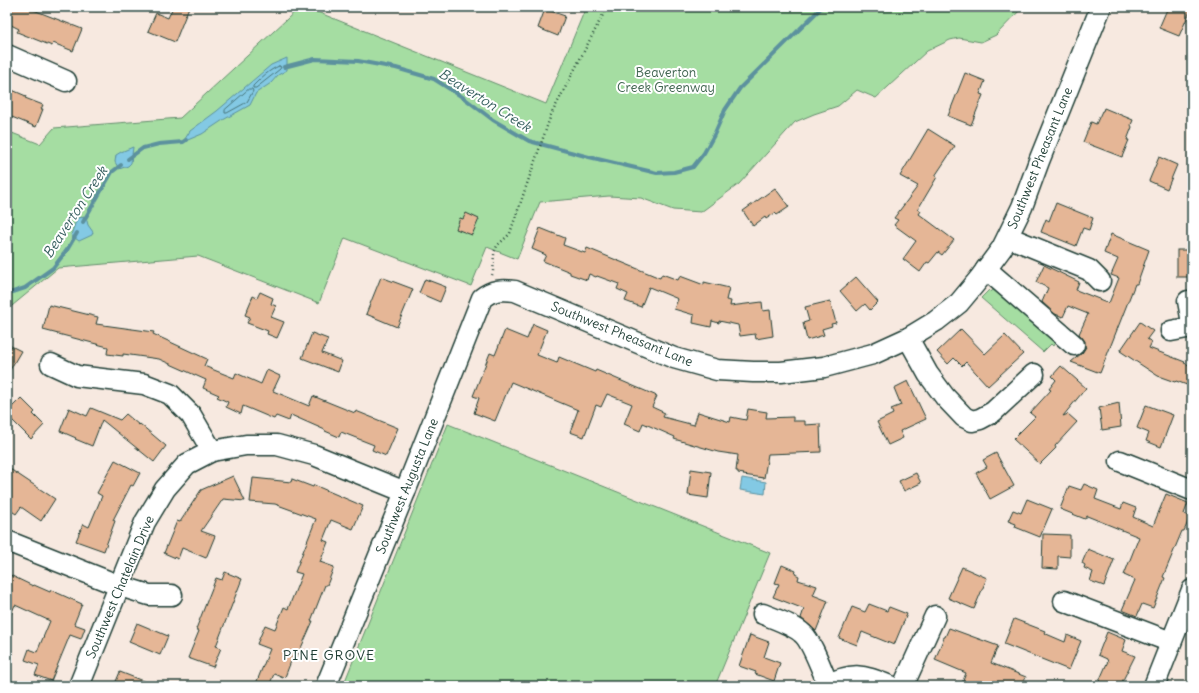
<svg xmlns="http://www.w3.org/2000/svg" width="1199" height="693" font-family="Delius,sans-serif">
  <rect width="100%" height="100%" fill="#f7e9e0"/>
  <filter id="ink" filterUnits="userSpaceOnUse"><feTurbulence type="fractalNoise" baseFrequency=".025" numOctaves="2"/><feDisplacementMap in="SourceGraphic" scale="8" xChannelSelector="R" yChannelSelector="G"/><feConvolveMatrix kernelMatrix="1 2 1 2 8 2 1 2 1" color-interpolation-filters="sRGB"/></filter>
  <g filter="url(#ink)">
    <g fill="#a5dda2" stroke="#628d6b">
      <path d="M300 7H305L546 104 586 7H1023L996 35 981 42 959 38 950 40 927 51 876 98 857 90 838 106 814 114 795 122 739 184 701 212 673 210 641 198 609 196 540 202 517 259 487 247 471 286 345 238 319 303 198 256 58 268 7 310V131L40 144 54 128 180 118Z"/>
      <path d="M996 286 1056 341 1053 346 1051 344 1043 352 981 298 989 290 991 292Z"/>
      <path d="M448 424 770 553 715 686H343Z"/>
    </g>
    <g fill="#83c9e4" stroke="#5b919e">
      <path d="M287 58V70L278 75 271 83 256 93 250 105 223 120 202 134 183 142 190 131 217 111 271 65Z"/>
      <path d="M133 147 131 163 128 166 119 169 115 162 116 155 121 152Z"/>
      <path d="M86 217 88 225 93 232 92 235 79 241 71 235 77 218Z"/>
      <path d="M742 478 766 482 765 494 740 490Z"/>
    </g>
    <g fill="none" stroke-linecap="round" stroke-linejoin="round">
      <g stroke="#47757a" stroke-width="1">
        <path d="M279 66 281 67 280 69 256 88H253V86C261 78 269 70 279 66Z"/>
        <path d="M249 89H252L253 91 247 102 227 113H225V110Z"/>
      </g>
      <g stroke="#5b919e" stroke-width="4">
        <path d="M284 67 315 59 358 61 396 68 434 79 464 98 493 120 529 141 589 157 657 173 674 172 693 167 704 153 714 135 725 110 740 88 822 7"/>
        <path d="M128 159 143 148 159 144 183 142 186 140"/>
        <path d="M83 222 112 172 121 165"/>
        <path d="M7 292H13L25 288 53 268 67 250 77 233"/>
      </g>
    </g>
    <g fill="#e5b696" stroke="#1f3d34">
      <path d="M7 7H26L82 29 73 51 53 43 52 46 17 32 19 29 7 23Z"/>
      <path d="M173 7H189L175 42 148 31 156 13 168 18Z"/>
      <path d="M1168 7H1192L1179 36 1159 28Z"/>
      <path d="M545 9 565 16 558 36 538 28Z"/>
      <path d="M965 73 985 81 980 94 983 95 971 125 948 116Z"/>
      <path d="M12 90 26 96 25 98 43 105 41 109H43L36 127 7 115V102Z"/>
      <path d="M1104 108 1133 120 1131 125 1132 127 1127 140H1129L1122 157 1083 142 1091 122 1096 124 1102 111H1103Z"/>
      <path d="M928 129 955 146 935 176 937 177 918 209 921 211 919 214 954 240 942 255 938 252 929 263 927 262 920 272 903 259 916 241 894 225 898 220 894 218 918 186 900 176Z"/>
      <path d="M1159 157 1177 165 1167 189 1149 181Z"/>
      <path d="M775 188 789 207 777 215 775 213 766 219 765 217 753 226 743 211Z"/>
      <path d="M1056 203 1093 218 1089 230 1083 228 1076 246 1041 232 1046 219 1049 221Z"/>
      <path d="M466 213 479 219 472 235 456 229 460 218 463 219Z"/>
      <path d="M540 228 565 238 563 245 585 253 587 248 660 278 662 274 678 280 680 276 704 285V282L729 288 726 300 731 301 730 306 762 302 763 311 770 310 773 336 756 339 755 334 740 336 738 325 719 321V323L712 321 711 327 693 323 694 315 674 309 678 299 649 287 641 307 625 301 628 294 617 289 619 284 597 276 596 277 589 274 587 280 570 274V272L543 261 546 255 532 249Z"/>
      <path d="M1111 234 1149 250 1137 284H1135L1100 373 1071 362 1082 353 1086 347H1085V341L1079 334 1088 314 1068 306 1063 317 1055 314 1042 302 1048 288 1036 282 1044 265 1079 282 1076 290 1109 303 1119 278 1111 275 1118 259 1104 253Z"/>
      <rect x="1177" y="250" width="15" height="27"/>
      <path d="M381 277 413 289 397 327 366 314Z"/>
      <path d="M856 277 878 302 870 310 865 304 857 311 840 291Z"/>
      <path d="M425 279 446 287 440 302 419 293Z"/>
      <path d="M260 292 273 298 271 304 276 306 271 317 284 322 277 338 267 334 268 331 247 323 250 317 245 315 253 296 257 298Z"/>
      <path d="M830 301 836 323 831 324 832 326 822 329 824 335 807 340 803 323 809 321 805 307Z"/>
      <path d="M49 305 98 317 96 324 154 332 153 334 207 359 204 366 234 378 236 373 261 384 267 370 280 376 273 391 309 406 313 396 355 413 356 411 398 428 386 456 372 450 374 445 341 432 339 437 325 431V430L291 415 289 421 276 416 274 419 243 406 241 414 226 407 228 402 217 397 219 395 203 388 206 380 159 359 123 354V356L107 354 108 347 43 330Z"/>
      <path d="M1140 322 1153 331 1147 339 1152 342 1149 348 1185 362 1184 363 1192 366V372L1187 385 1176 381 1175 382 1158 376 1120 351Z"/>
      <path d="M533 324 547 330 537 355 557 363 559 357 595 372 596 370 657 396 652 407 665 413 663 417 694 425 698 412 730 422 731 417 746 420 748 409 767 412 766 418 793 417V421H805V425L820 424 821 452 768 454 764 478 743 475 744 474 738 473V471H736L738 455 718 452 674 439 675 437 643 423 640 431 624 424 632 404 607 394 601 407 596 405 584 437 570 432 578 410 511 382 495 421 474 413 479 398 473 396 490 353 495 355 505 330 527 339Z"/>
      <path d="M961 329 985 354 1005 335 1023 354 988 386 966 362 962 366 954 358 948 364 937 352Z"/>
      <path d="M312 333 328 339 322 353 342 361 338 372 302 358Z"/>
      <path d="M7 344 21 351 7 375Z"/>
      <path d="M1061 366 1086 388 1063 416 1068 414 1077 422 1055 446 1056 448 1040 464 1013 439 1035 417 1030 413 1051 390 1049 389 1056 380 1052 376Z"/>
      <path d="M908 381 926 419 900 431 903 438 888 445 877 422 893 414 891 409 901 405 894 388Z"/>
      <path d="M21 398 35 412 33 414 44 425 31 439 7 415V412Z"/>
      <path d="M1119 403 1121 427 1102 430 1099 408Z"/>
      <path d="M1146 405 1173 415 1161 447 1146 441 1149 433 1137 428Z"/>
      <path d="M69 408 87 416 91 408 120 420 126 414 139 425 140 424 166 446 154 462 102 420 92 446 75 439 76 438 60 431Z"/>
      <path d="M996 453 1014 486 990 499 976 473 987 467 983 460Z"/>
      <path d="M115 460 140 473 133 486 131 485 113 520 115 521 104 551 76 541 83 524 89 527 102 496 97 493Z"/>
      <path d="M7 467 55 499 41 521 21 507 16 514 7 508Z"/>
      <path d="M691 469 711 472 708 498 688 495Z"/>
      <path d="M916 473 921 483 904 491 899 481Z"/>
      <path d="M233 476 245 501 223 499 201 531 215 536 206 558 182 548 178 559 164 553 177 521 180 522 201 490Z"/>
      <path d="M253 478 291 482 292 479 313 487 314 485 363 506 353 529 331 520 323 540 328 542 320 562 334 567 327 585H325L311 621H313L297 657 293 656 285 677 284 676 283 678 274 674 269 686H255L270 649 257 644 265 625 275 629 284 607 288 609 302 574 295 572 316 519 275 504 250 502Z"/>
      <path d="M1084 484 1098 490 1095 499 1121 509 1123 503 1136 508 1133 517 1153 526 1166 494 1188 503 1184 514 1190 517 1184 531H1182L1163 577 1165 578 1153 608 1142 604 1137 616 1122 610 1135 580 1124 575 1139 537 1087 516 1085 519 1060 509 1069 486 1081 490Z"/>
      <path d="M1027 499 1052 509 1040 537 1015 527 1016 524 1008 521 1013 510 1021 513Z"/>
      <path d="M1043 534 1070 535V557L1058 556V569L1042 568Z"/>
      <path d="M1088 549 1114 560 1104 586 1090 581 1093 572 1084 568 1085 565 1082 563Z"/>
      <path d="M782 565 796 571 795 574 799 576 798 580 817 586 813 595 828 601 816 631 801 618 804 609 773 597 779 584 775 583Z"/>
      <path d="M962 567 987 578 974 609 948 598Z"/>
      <path d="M225 572 242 579 216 646 221 648 213 667 188 658 199 631 196 629 216 578 222 580Z"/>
      <path d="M10 575 33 586 34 585 50 592 51 590 82 604 74 624 85 628 81 639 70 635 51 681 35 675 39 665 25 660 29 649 37 652 50 621 15 605 7 623V582Z"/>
      <path d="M869 604 887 611 889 607 907 614 894 645 862 632 857 645 839 638 852 607 865 612Z"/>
      <path d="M1014 619 1045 631 1044 633 1065 642 1067 635 1081 641 1069 670 1004 644Z"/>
      <path d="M137 623 168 636 160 655 129 642Z"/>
      <path d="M949 628 998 646 991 663 1026 677 1022 686H961L966 673 935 660 944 637H945Z"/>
      <path d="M1107 632 1126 640 1122 651 1135 656 1120 686H1097L1108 661 1107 660V659L1098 655Z"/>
      <path d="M750 635 769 642 764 657 780 663 774 681 755 674 756 672 739 666Z"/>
      <path d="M120 672 153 685V686H114Z"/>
    </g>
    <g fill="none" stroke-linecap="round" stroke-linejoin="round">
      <defs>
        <g id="minor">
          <path d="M7 55 66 81"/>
          <path d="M1008 237 1089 270 1100 281"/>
          <path d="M986 269 1074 345"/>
          <path d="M1188 301 1192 323"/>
          <path d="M1171 331 1192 327"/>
          <path d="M908 338 928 374 945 397 964 417 972 421 980 419 993 412 1034 374"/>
          <path d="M51 364 77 376 144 384 170 394 191 415 212 451"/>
          <path d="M1120 461 1192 490"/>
          <path d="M7 541 120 586 149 595H172"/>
          <path d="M1064 601 1171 642"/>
          <path d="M763 614C775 619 794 625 803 634 812 642 822 671 828 684"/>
          <path d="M79 686 145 522 165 489 187 464 212 451 246 445H277L314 455 405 492"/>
          <path d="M326 686 405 492 482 298C492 290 502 289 515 291L674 358 717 370 753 372H781L824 367 873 354 908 338 936 321 959 303 979 279 1002 248 1022 207 1039 161 1101 7"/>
          <path d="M823 686C853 672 861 674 890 686"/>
          <path d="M903 686 935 616"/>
          <path d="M1154 686 1192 590"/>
        </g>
      </defs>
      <use href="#minor" stroke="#1f3d34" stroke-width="23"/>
      <path stroke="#1f3d34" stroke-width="2.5" stroke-dasharray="1 3" stroke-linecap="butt" d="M492 275C495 266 492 256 496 248 499 242 506 239 510 233L551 115 607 7"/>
      <use href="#minor" stroke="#fff" stroke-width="20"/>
    </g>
  </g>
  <g text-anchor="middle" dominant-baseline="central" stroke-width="4" stroke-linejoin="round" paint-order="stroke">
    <g font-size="13" fill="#406550" stroke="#fff">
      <text x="666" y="72">Beaverton<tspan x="666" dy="15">Creek Greenway</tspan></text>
    </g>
    <g font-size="13" fill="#1f3d34" stroke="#fff">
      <text transform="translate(1040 158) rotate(-68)">Southwest Pheasant Lane</text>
      <text transform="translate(622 334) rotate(22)">Southwest Pheasant Lane</text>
      <text transform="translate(407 486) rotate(-68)">Southwest Augusta Lane</text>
      <text transform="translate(120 587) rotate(-67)">Southwest Chatelain Drive</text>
    </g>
    <g font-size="14" font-style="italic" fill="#386060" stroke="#fff">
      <text transform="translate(485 100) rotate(32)">Beaverton Creek</text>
      <text transform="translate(75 212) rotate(-57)">Beaverton Creek</text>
    </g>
    <g font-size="14" letter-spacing="1" fill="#1f3d34" stroke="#fff">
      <text x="329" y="655">PINE GROVE</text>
    </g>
  </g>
  <rect width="1199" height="693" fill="none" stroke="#fff" stroke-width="24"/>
  <rect x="12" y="12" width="1175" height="669" fill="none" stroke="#1f3d34" stroke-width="1.5" filter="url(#ink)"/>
</svg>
